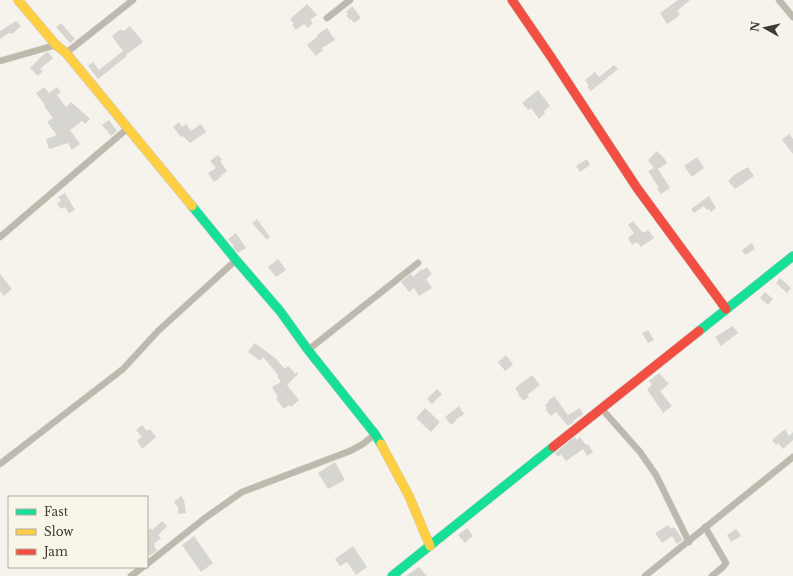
<svg xmlns="http://www.w3.org/2000/svg" width="793" height="576" font-family="'Libre Baskerville',serif">
  <rect width="100%" height="100%" fill="#f5f3ec"/>
  <g fill="#d7d5cf">
    <path d="M678 0H690L677 11 680 14 675 19 667 24 660 13Z"/>
    <path d="M307 4 317 15 310 20 313 23 308 28 304 24 296 30 292 25 294 24 290 19Z"/>
    <path d="M352 6 361 18 354 23 351 19 350 20 346 15 348 14 346 12Z"/>
    <path d="M16 21 21 26 12 34 9 33 0 39V31Z"/>
    <path d="M61 23 75 39 70 43 56 27Z"/>
    <path d="M130 26 143 42 126 55 127 56 98 79 88 66 93 62 99 70 123 51 112 36 121 29 122 31 123 30 124 31Z"/>
    <path d="M327 28 335 40 322 48 323 50 316 56 307 45 318 36 317 35Z"/>
    <path d="M48 52 53 58 40 69 43 71 38 76 30 68 45 53Z"/>
    <path d="M614 65 618 69 591 91 587 87 589 86 585 80 595 72 599 77Z"/>
    <path d="M44 87 49 93 57 87 61 92 57 95 66 107 71 102 90 119 85 124 82 121 70 130 80 144 72 150 68 143 49 149 46 139 57 135 47 122 53 118 44 106 45 105 36 93Z"/>
    <path d="M538 90 550 106 544 111 545 113 539 119 531 108 528 110 522 103Z"/>
    <path d="M109 120 117 131 111 136 102 125Z"/>
    <path d="M179 122 182 127 186 124 191 131 201 124 206 132 190 143 183 136 181 137 173 127Z"/>
    <path d="M789 134 793 139V154L782 140Z"/>
    <path d="M657 151 664 158 667 163 658 169 670 188 661 194 657 189 659 188 648 171 654 168 648 160Z"/>
    <path d="M218 155 222 160 220 161 227 171 220 176 221 177 214 182 208 173 216 168 210 161Z"/>
    <path d="M697 157 704 168 692 177 684 166Z"/>
    <path d="M587 159 590 165 580 172 576 166Z"/>
    <path d="M748 167 754 176 735 189 728 181 734 175Z"/>
    <path d="M65 193 75 210 69 213 65 207 61 209 57 203 61 201 58 197Z"/>
    <path d="M709 196 716 208 711 212 709 209 707 210 704 206 694 213 691 209Z"/>
    <path d="M257 219 270 237 267 240 252 223Z"/>
    <path d="M633 221 643 233 648 230 654 238 641 247 637 242 632 245 628 238 634 233 628 225Z"/>
    <path d="M236 233 246 248 238 253 233 247 234 246 228 239Z"/>
    <path d="M752 243 755 249 745 255 742 250Z"/>
    <path d="M278 259 286 270 276 277 268 267Z"/>
    <path d="M427 267 432 274 426 279 432 288 419 296 414 288 409 292 401 282 411 274 413 277 422 269 423 270Z"/>
    <path d="M0 274 12 289 4 296 0 291Z"/>
    <path d="M780 278 791 288 787 293 776 283Z"/>
    <path d="M765 292 773 299 768 305 760 298Z"/>
    <path d="M733 326 738 333 721 346 715 337Z"/>
    <path d="M648 330 654 340 648 343 642 333Z"/>
    <path d="M255 343 275 358 285 369 288 366 294 372 293 373 294 374 297 372 298 374 287 385 299 400 291 407 289 405 284 409 276 399 278 397 272 387 281 382 277 376 278 375 263 357 260 361 248 352Z"/>
    <path d="M506 355 513 365 505 371 498 362Z"/>
    <path d="M659 373 669 384 660 391 672 406 663 413 647 389 652 385 649 381Z"/>
    <path d="M532 375 540 385 527 395 529 397 523 401 518 394H519L515 388Z"/>
    <path d="M437 389 442 394 432 404 427 399Z"/>
    <path d="M554 396 568 415 580 408 583 414 573 421 574 422 568 426 556 412 551 416 545 409 547 408 545 405 549 402 548 401Z"/>
    <path d="M459 406 464 414 455 420 456 421 451 425 445 417Z"/>
    <path d="M425 408 440 422 431 432 416 418Z"/>
    <path d="M142 425 147 431 150 429 156 437 142 449 137 440 142 437 136 430Z"/>
    <path d="M785 429 789 436 793 432V440L783 449 778 443 776 445 772 440Z"/>
    <path d="M575 437 577 440 580 437 586 445 588 444 593 452 587 456 583 449 566 461 561 454 558 457 555 453Z"/>
    <path d="M335 462 345 480 328 489 318 473Z"/>
    <path d="M181 496 184 500 186 513 178 514V507L174 502Z"/>
    <path d="M162 521 167 526 158 535 161 538 154 544 155 545 154 546 157 550 150 556 147 551V531L151 528 152 530Z"/>
    <path d="M668 525 671 529 674 527 683 540 677 544 672 536 662 543 655 533Z"/>
    <path d="M467 528 473 536 465 543 458 535Z"/>
    <path d="M736 529 741 536 731 542 727 535Z"/>
    <path d="M194 536 213 563 201 572 182 545Z"/>
    <path d="M353 546 367 567 356 575 347 562 340 566 335 559Z"/>
    <path d="M419 567 427 576H406Z"/>
  </g>
  <g fill="none" stroke-linecap="round" stroke-linejoin="round">
    <defs>
      <g id="street">
        <path d="M779 0 793 17"/>
        <path d="M327 18 350 0"/>
        <path d="M66 53 133 0"/>
        <path d="M0 61 56 45"/>
        <path d="M0 237 128 128"/>
        <path d="M308 350 418 263"/>
        <path d="M601 408 640 452 656 475 689 542"/>
        <path d="M0 464 123 369 158 331 236 260"/>
        <path d="M705 527 726 563 723 567 712 576"/>
        <path d="M147 564 205 518 242 492 350 451 363 444 375 434"/>
        <path d="M131 576 143 567"/>
        <path d="M645 576 793 457"/>
      </g>
      <g id="fast">
        <path d="M192 206 236 260 280 311 308 350 375 434 381 444"/>
        <path d="M699 331 793 256"/>
        <path d="M392 576 553 447"/>
      </g>
      <g id="slow">
        <path d="M18 0 56 45 66 53 192 206"/>
        <path d="M381 444 409 496 430 546"/>
      </g>
      <g id="jam">
        <path d="M512 0 551 57 637 188 726 309"/>
        <path d="M553 447 699 331"/>
      </g>
    </defs>
    <use href="#street" stroke="#cfcec9" stroke-width="7"/>
    <use href="#fast" stroke="#cfcec9" stroke-width="10"/>
    <use href="#slow" stroke="#cfcec9" stroke-width="10"/>
    <use href="#jam" stroke="#cfcec9" stroke-width="10"/>
    <use href="#street" stroke="#beb9ac" stroke-width="6"/>
    <use href="#fast" stroke="#16e098" stroke-width="9"/>
    <use href="#slow" stroke="#ffcf43" stroke-width="9"/>
    <use href="#jam" stroke="#f24e42" stroke-width="9"/>
  </g>
  <rect x="8" y="496" width="140" height="72" fill="#f9f5e8" stroke="#aeaba1"/>
  <rect x="16" y="509" width="20" height="6" fill="#16e098" stroke="#aeaba1"/>
  <text x="44" y="516" font-size="12" fill="#3d3c37">Fast</text>
  <rect x="16" y="529" width="20" height="6" fill="#ffcf43" stroke="#aeaba1"/>
  <text x="44" y="536" font-size="12" fill="#3d3c37">Slow</text>
  <rect x="16" y="549" width="20" height="6" fill="#f24e42" stroke="#aeaba1"/>
  <text x="44" y="556" font-size="12" fill="#3d3c37">Jam</text>
  <g transform="translate(765 28) rotate(278)" stroke="#f9f5e8" stroke-width="3" paint-order="stroke">
  <path d="M0-3L7 15L0 10L-7 15Z" fill="#3d3c37"/>
  <text y="-6" font-size="11" font-weight="bold" text-anchor="middle" fill="#3d3c37">N</text>
  </g>
</svg>
